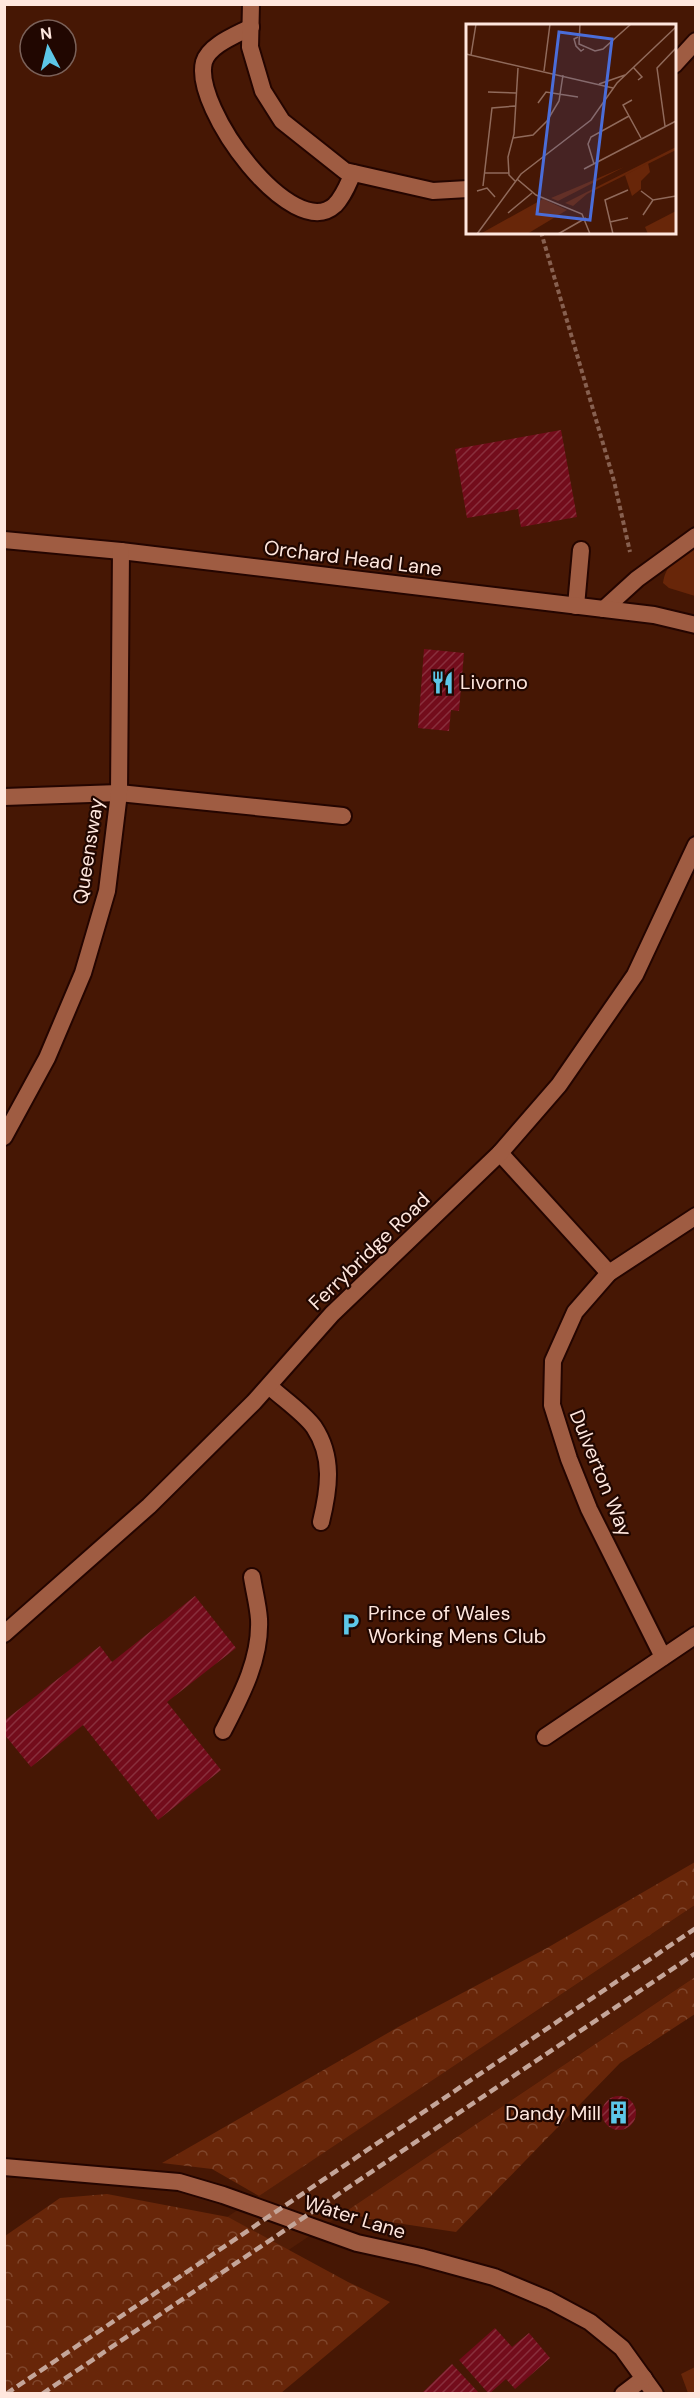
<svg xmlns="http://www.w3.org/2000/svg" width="700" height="2398" font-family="'DM Sans',sans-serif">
  <defs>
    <pattern id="forest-crowns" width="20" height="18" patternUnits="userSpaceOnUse" patternTransform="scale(1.5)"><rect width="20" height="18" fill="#682609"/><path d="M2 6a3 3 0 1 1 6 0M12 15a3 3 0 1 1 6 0" fill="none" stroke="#7f462c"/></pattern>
    <pattern id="building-hatch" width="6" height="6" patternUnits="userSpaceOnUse" patternTransform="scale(1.5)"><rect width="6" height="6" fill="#730c1b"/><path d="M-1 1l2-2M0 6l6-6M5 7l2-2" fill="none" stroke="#882f3c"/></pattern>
  </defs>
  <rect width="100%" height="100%" fill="#461704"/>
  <path fill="#521d06" d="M695 1905V1977L238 2284 5 2394V2365Z"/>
  <g fill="#682609">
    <path d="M695 546V596L669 588 663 583C666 563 679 556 695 546Z"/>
    <path d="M695 2367V2393H688L681 2374Z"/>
  </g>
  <g fill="url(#forest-crowns)">
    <path d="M695 1862V1905L259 2196 212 2169 162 2163 400 2026 547 1948Z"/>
    <path d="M695 1977V2014L620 2063 456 2232 370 2219 345 2212Z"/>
    <path d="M107 2194 228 2217 348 2282 390 2302 281 2393H5V2236L60 2198Z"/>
  </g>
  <g fill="url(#building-hatch)">
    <path d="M561 430 577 517 521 527 518 509 467 518 455 449Z"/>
    <path d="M424 649 464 653 459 711 451 710 449 731 418 728Z"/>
    <path d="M195 1596 236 1648 167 1702 221 1770 158 1820 83 1725 31 1767 4 1734V1721L100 1646 112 1662Z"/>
    <circle cx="619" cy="2113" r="17"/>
    <path d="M495 2328 512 2347 529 2333 550 2358 515 2389 506 2379 489 2394 459 2360Z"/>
    <path d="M452 2364 480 2394H421Z"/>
  </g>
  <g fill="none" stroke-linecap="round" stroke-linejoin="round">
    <defs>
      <g id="service">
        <path d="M251 27C236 35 209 45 204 62 192 108 293 244 335 205 344 196 348 184 353 173"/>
        <path d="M576 606 581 550"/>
        <path d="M604 609 637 579 696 536"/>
        <path d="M4 797 119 793"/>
        <path d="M269 1386C282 1398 304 1413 314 1427 334 1457 329 1489 321 1522"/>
        <path d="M223 1731C241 1696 261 1659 259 1619 258 1605 254 1590 252 1577"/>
      </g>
      <g id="minor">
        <path d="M251 4 250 47 263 91 282 121 345 171 433 191 468 189"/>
        <path d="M674 65 696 41"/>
        <path d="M4 540 121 551 654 615 696 625"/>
        <path d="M119 793 343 816"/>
        <path d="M4 1137 47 1058 83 973 107 891 119 793 121 551"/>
        <path d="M500 1153 609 1273"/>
        <path d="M663 1657 589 1509 569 1459 552 1405 553 1361 575 1312 609 1273 696 1216"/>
        <path d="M545 1737 696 1635"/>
        <path d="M4 2167 179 2182 223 2195 357 2243 421 2257 494 2277 549 2300 590 2322 622 2348 655 2394"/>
        <path d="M623 2394 644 2378"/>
      </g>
      <path id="tertiary" d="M4 1634 149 1506 254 1402 332 1314 500 1153 559 1085 635 975 696 845"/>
    </defs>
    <use href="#service" stroke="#240500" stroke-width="20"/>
    <use href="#minor" stroke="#240500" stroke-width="20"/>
    <use href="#tertiary" stroke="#240500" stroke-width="20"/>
    <path stroke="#876050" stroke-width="4" stroke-dasharray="4.5 3" stroke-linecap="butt" d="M541 232 614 481 630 552"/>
    <use href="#service" stroke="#9f5c42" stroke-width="16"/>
    <use href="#minor" stroke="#9f5c42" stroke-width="16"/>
    <use href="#tertiary" stroke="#9f5c42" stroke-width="16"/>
    <g stroke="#c4a599" stroke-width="4.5" stroke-dasharray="9 4.5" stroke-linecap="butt">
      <path d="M6 2394 696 1928"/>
      <path d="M42 2394 696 1953"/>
    </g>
  </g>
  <defs>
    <symbol id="restaurant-bare" viewBox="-9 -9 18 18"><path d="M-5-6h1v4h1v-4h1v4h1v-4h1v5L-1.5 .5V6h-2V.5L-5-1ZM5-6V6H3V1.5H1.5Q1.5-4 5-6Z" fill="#5dc7e8" stroke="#210701" stroke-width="2.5" paint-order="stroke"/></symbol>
    <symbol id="parking-bare" viewBox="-9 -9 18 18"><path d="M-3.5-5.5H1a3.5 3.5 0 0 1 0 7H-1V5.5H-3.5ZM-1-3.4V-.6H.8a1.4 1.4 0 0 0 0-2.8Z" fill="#5dc7e8" stroke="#210701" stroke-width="2.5" paint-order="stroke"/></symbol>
    <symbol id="building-bare" viewBox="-9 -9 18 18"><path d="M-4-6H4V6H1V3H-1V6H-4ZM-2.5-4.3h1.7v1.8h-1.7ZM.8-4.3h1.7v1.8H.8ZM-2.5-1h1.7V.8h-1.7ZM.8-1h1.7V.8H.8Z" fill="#5dc7e8" stroke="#210701" stroke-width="2.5" paint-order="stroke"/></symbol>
  </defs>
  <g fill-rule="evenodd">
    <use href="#restaurant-bare" x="426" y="666" width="33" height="33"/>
    <use href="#parking-bare" x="334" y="1608" width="33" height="33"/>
    <use href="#building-bare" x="602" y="2096" width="33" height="33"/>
  </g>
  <g text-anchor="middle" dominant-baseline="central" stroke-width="4.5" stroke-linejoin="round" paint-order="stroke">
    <g font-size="20" fill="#ffe7de" stroke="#210701">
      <text transform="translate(353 558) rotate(7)">Orchard Head Lane</text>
      <text transform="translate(88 851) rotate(-81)">Queensway</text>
      <text transform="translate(369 1251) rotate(-44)">Ferrybridge Road</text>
      <text transform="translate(601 1473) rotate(68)">Dulverton Way</text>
      <text transform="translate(355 2217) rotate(17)">Water Lane</text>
    </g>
    <g font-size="20" fill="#ffe7de" stroke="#210701" text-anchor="start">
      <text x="460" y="682">Livorno</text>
      <text x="368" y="1613">Prince of Wales<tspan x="368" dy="23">Working Mens Club</tspan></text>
      <text x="601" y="2113" text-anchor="end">Dandy Mill</text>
    </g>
  </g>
  <g transform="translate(466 24)">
    <rect width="210" height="210" fill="#461704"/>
    <path d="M210 187V210H182L179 203Z" fill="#682609"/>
    <path d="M210 123V126L121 170 107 182 99 179ZM158 143 92 177 85 174 116 161ZM77 175 101 186 61 210H14Z" fill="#682609"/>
    <path d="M182 139 184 148 175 157V165L166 172 159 151Z" fill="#682609"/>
    <path fill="none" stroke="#906a5b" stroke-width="1.5" d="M114 0 113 20 129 27 137 25 165 0M112 13 108 15 110 22 115 27 118 25M0 30 147 64M5 31 10 0M167 43 176 53 172 56M78 47 84 0M133 60 159 51M22 68 50 69M166 76 157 81 175 114M72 79 80 68 112 73M199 102 191 44 210 24M47 114 67 111 81 97 93 77 97 51M128 140 122 120 125 113 163 92M118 145 210 97M18 149H43M51 155 70 171 116 190 124 210M49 157 43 151 42 133 48 110 52 44M17 162 26 84 49 82M11 167 21 164 29 173M175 167 187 176 210 172M42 189 66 169M177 191 187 176M144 198 162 194M11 210 55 150 125 96 151 59 210 3M92 210 120 194M147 210 139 176 162 166"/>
    <path fill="#4a6dd9" fill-opacity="0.15" stroke="#4a6dd9" stroke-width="3" d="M93 8 146 15 124 196 71 190Z"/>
    <rect width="210" height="210" fill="none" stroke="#ffe7de" stroke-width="3"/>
  </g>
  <rect width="700" height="2398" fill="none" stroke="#ffe7de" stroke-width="12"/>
  <g transform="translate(48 48) rotate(353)"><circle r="28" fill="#210701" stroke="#7a6159" stroke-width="1.5"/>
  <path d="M0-4.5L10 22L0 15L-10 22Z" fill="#5dc7e8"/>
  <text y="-9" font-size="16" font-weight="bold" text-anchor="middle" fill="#ffe7de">N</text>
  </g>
</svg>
